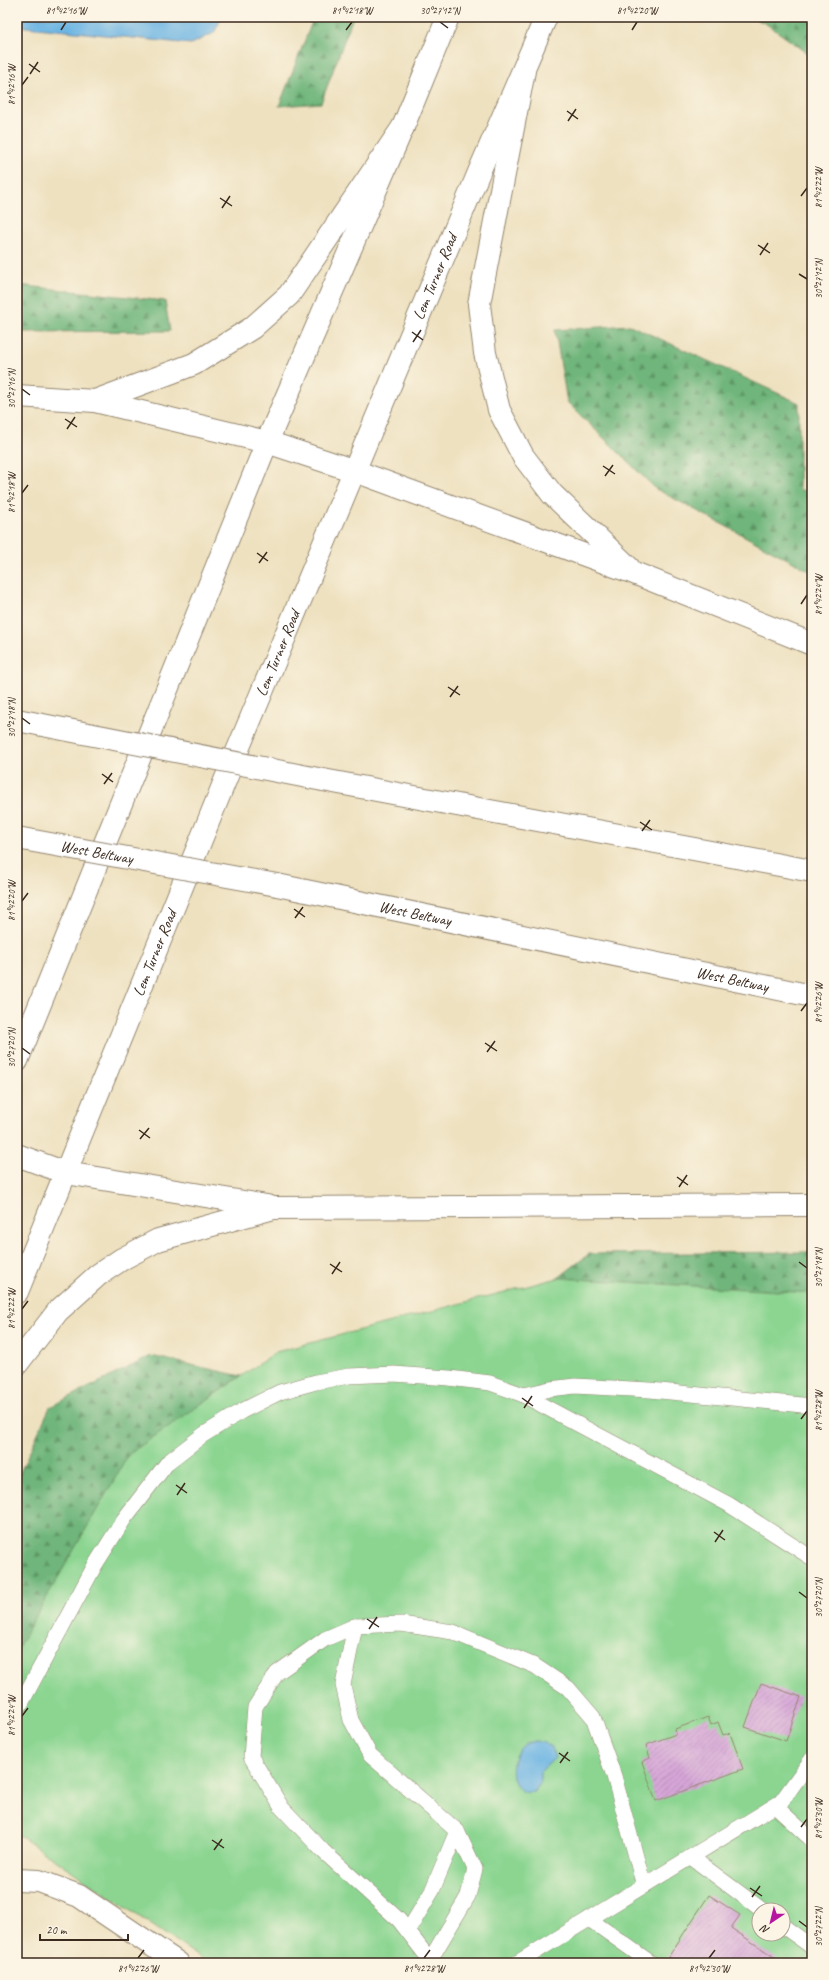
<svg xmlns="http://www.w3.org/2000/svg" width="829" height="1980" font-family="Caveat,sans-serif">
  <defs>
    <pattern id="forest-firs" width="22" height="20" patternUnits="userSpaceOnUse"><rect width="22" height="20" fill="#70b67b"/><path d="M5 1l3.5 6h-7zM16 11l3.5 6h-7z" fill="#5d9464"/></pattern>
    <pattern id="building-hatch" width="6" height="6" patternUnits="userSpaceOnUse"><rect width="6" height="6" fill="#d6a6d8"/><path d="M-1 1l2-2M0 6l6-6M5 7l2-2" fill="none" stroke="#af87af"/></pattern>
  </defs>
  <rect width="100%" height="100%" fill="#fcf5e5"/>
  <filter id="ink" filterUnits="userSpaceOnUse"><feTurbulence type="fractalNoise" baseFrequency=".025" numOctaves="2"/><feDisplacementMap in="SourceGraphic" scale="8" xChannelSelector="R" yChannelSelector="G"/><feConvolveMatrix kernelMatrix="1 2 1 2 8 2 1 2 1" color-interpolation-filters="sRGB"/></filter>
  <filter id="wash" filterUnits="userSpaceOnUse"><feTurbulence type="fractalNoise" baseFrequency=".012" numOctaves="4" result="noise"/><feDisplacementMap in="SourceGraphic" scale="16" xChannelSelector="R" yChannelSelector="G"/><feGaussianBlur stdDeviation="0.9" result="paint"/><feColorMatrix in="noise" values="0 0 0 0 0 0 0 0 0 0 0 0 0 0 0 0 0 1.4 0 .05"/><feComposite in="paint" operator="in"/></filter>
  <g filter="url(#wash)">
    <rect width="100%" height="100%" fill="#eee1c0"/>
    <g fill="url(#forest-firs)" stroke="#56704c">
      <path d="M314 17H353L321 103 279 106Z"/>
      <path d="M751 17H812V56L765 23Z"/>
      <path d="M17 285 165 301 170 331 17 332Z"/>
      <path d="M630 325 799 403V489L812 494V572L656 489 567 402 555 330Z"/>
      <path d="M812 1252V1293L558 1278 589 1254Z"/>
      <path d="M151 1356 241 1376 129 1454 17 1649V1479L50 1407Z"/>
    </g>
    <path fill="#8bd591" stroke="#638058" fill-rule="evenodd" d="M558 1278 812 1293V1963H208L17 1834V1649L129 1454 276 1352ZM759 1910H783V1934H759Z"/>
    <g fill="#6bb4e3" stroke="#536f80">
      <path d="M17 17H222L214 33 191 44 17 26Z"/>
      <path d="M535 1741 544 1743 552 1747 555 1758 540 1772V1781L535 1792C532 1792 528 1793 525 1792 507 1786 510 1755 523 1746 526 1743 531 1742 535 1741Z"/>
    </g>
    <g id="blocks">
      <g fill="url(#building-hatch)">
        <path d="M761 1683 801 1697 786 1741 745 1727Z"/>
        <path d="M708 1717 711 1725 718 1722 723 1735 730 1733 743 1769 656 1801 642 1762 650 1758 646 1745 676 1734 675 1729Z"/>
        <path d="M709 1895 740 1915 731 1928 777 1959 774 1963 665 1962Z"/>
      </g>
    </g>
  </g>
  <g filter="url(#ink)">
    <use href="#blocks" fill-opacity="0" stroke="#94866f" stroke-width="1"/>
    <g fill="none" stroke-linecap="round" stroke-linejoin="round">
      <defs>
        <g id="service">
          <path d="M524 1395 550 1389 575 1386 650 1390 812 1406"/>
          <path d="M355 1626 343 1685 351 1720 370 1755 457 1831"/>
          <path d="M17 1711 95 1565 124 1519 168 1462 203 1435 242 1411 280 1392 316 1382 349 1376 394 1374 449 1378 490 1383 521 1394 728 1504 812 1558"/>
          <path d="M775 1806 812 1840"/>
          <path d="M691 1857 762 1910"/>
          <path d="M589 1919 651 1963"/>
          <path d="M783 1926 812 1947"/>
          <path d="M408 1931 432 1891 457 1831 475 1869 468 1896 430 1960 399 1920 323 1851 282 1808 251 1757 255 1707 277 1673 325 1639 355 1626 401 1624 453 1632 535 1666 568 1688 593 1717 614 1776 644 1886"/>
          <path d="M517 1963 781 1802 812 1759"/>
        </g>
        <path id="minor" d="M17 1880 39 1881 79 1896 178 1963"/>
        <g id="primary">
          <path d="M17 1061 267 442 403 127 448 17"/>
          <path id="s1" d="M17 1292 231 766 482 165 546 17"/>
        </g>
        <g id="motorway">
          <path d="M524 71 479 304 485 353 499 410 523 456 552 494 629 568"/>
          <path d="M17 396 95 401 267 442 355 471 634 573 812 644"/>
          <path d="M95 401 194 364 252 328 289 295 403 127"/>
          <path d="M323 780 812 871"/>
          <path id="s2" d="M277 885 812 996"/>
          <path d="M17 1155 66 1173 267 1206"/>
          <path d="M17 1364 58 1311 98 1275 122 1259 158 1240 274 1208 812 1205"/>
        </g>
      </defs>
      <use href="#service" stroke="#94866f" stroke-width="16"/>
      <use href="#minor" stroke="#94866f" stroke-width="24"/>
      <use href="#primary" stroke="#94866f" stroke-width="24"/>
      <use href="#motorway" stroke="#94866f" stroke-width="24"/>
      <use href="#service" stroke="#fff" stroke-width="15"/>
      <use href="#minor" stroke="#fff" stroke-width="22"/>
      <use href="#primary" stroke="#fff" stroke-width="22"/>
      <use href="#motorway" stroke="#fff" stroke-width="22"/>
      <defs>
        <g id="motorway-bridge">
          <path d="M17 720 323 780"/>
          <path id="s3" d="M17 838 277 885"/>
        </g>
      </defs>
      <use href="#motorway-bridge" stroke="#94866f" stroke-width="24" stroke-linecap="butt"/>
      <use href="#motorway-bridge" stroke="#fff" stroke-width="22"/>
    </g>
  </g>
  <path fill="none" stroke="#3b2a1e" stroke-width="1.5" d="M440 22 448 28M61 30 66 22M346 30 352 22M632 30 637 22M29 64 40 72M30 74 38 62M22 85 28 77M567 111 578 119M568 121 576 109M801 196 807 188M220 198 232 206M222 208 230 196M758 245 770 253M760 255 768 243M799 274 807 279M412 332 423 340M413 342 421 330M22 389 30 395M65 419 77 427M67 429 75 417M603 466 615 474M605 476 613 465M22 493 28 485M257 553 268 561M259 563 267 552M801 604 807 595M448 687 460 695M450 697 458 686M22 718 30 724M102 774 113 782M104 784 112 773M640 822 652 830M642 831 650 820M22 901 28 893M294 909 305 917M295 918 303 907M801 1011 807 1003M485 1043 497 1051M22 1048 30 1054M487 1052 495 1041M139 1130 150 1138M140 1139 149 1128M677 1177 688 1185M679 1187 687 1175M799 1262 807 1268M330 1264 342 1272M332 1274 340 1262M22 1309 28 1301M522 1398 533 1406M524 1408 532 1396M801 1419 807 1411M176 1485 187 1493M177 1495 185 1483M714 1532 725 1540M715 1542 723 1530M799 1592 807 1598M367 1619 379 1627M369 1629 377 1617M22 1716 28 1708M559 1753 570 1761M560 1763 568 1752M801 1827 807 1819M212 1840 224 1848M214 1850 222 1839M750 1888 762 1896M752 1897 760 1886M799 1921 807 1927M138 1958 144 1950M424 1958 430 1950M709 1958 715 1950"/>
  <g text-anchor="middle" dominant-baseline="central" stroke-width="3.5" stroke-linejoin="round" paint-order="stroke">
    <g font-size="16" fill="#3b2a1e" stroke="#fcf5e5">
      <text stroke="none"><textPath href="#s1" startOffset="1098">Lem Turner Road</textPath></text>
      <text stroke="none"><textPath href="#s1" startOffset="690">Lem Turner Road</textPath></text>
      <text stroke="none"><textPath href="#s3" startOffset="81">West Beltway</textPath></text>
      <text stroke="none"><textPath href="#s2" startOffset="141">West Beltway</textPath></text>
      <text stroke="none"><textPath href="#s1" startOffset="366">Lem Turner Road</textPath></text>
      <text stroke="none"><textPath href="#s2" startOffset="465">West Beltway</textPath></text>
    </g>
  </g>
  <rect width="829" height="1980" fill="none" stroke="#fcf5e5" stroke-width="44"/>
  <g transform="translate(771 1922) rotate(215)"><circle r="19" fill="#fcf5e5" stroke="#afa495"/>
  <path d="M0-3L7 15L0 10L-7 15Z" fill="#b5179e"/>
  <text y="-6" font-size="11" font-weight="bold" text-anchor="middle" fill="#3b2a1e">N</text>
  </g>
  <path d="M40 1934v6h88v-6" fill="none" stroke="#3b2a1e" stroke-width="2"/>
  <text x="46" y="1934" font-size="12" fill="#3b2a1e" stroke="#fcf5e5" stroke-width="3" paint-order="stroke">20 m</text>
  <rect x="22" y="22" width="785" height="1936" fill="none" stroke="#3b2a1e" stroke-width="1.5"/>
  <g font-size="10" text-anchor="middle" fill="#3b2a1e">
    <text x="66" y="14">81°42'16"W</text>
    <text x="352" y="14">81°42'18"W</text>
    <text x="440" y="14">30°27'12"N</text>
    <text x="637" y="14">81°42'20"W</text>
    <text transform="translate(11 85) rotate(-90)" y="4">81°42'16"W</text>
    <text transform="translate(818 188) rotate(-90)" y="4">81°42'22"W</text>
    <text transform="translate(818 279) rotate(-90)" y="4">30°27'12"N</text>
    <text transform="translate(11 389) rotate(-90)" y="4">30°27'16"N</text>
    <text transform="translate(11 493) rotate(-90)" y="4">81°42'18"W</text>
    <text transform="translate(818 595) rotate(-90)" y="4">81°42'24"W</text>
    <text transform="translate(11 718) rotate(-90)" y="4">30°27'18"N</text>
    <text transform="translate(11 901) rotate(-90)" y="4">81°42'20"W</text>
    <text transform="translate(818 1003) rotate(-90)" y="4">81°42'26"W</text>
    <text transform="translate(11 1048) rotate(-90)" y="4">30°27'20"N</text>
    <text transform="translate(818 1268) rotate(-90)" y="4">30°27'18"N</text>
    <text transform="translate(11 1309) rotate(-90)" y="4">81°42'22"W</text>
    <text transform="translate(818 1411) rotate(-90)" y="4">81°42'28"W</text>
    <text transform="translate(818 1598) rotate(-90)" y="4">30°27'20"N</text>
    <text transform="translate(11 1716) rotate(-90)" y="4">81°42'24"W</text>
    <text transform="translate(818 1819) rotate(-90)" y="4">81°42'30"W</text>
    <text transform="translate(818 1927) rotate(-90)" y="4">30°27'22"N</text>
    <text x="138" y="1972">81°42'26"W</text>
    <text x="424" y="1972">81°42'28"W</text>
    <text x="709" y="1972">81°42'30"W</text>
  </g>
</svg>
